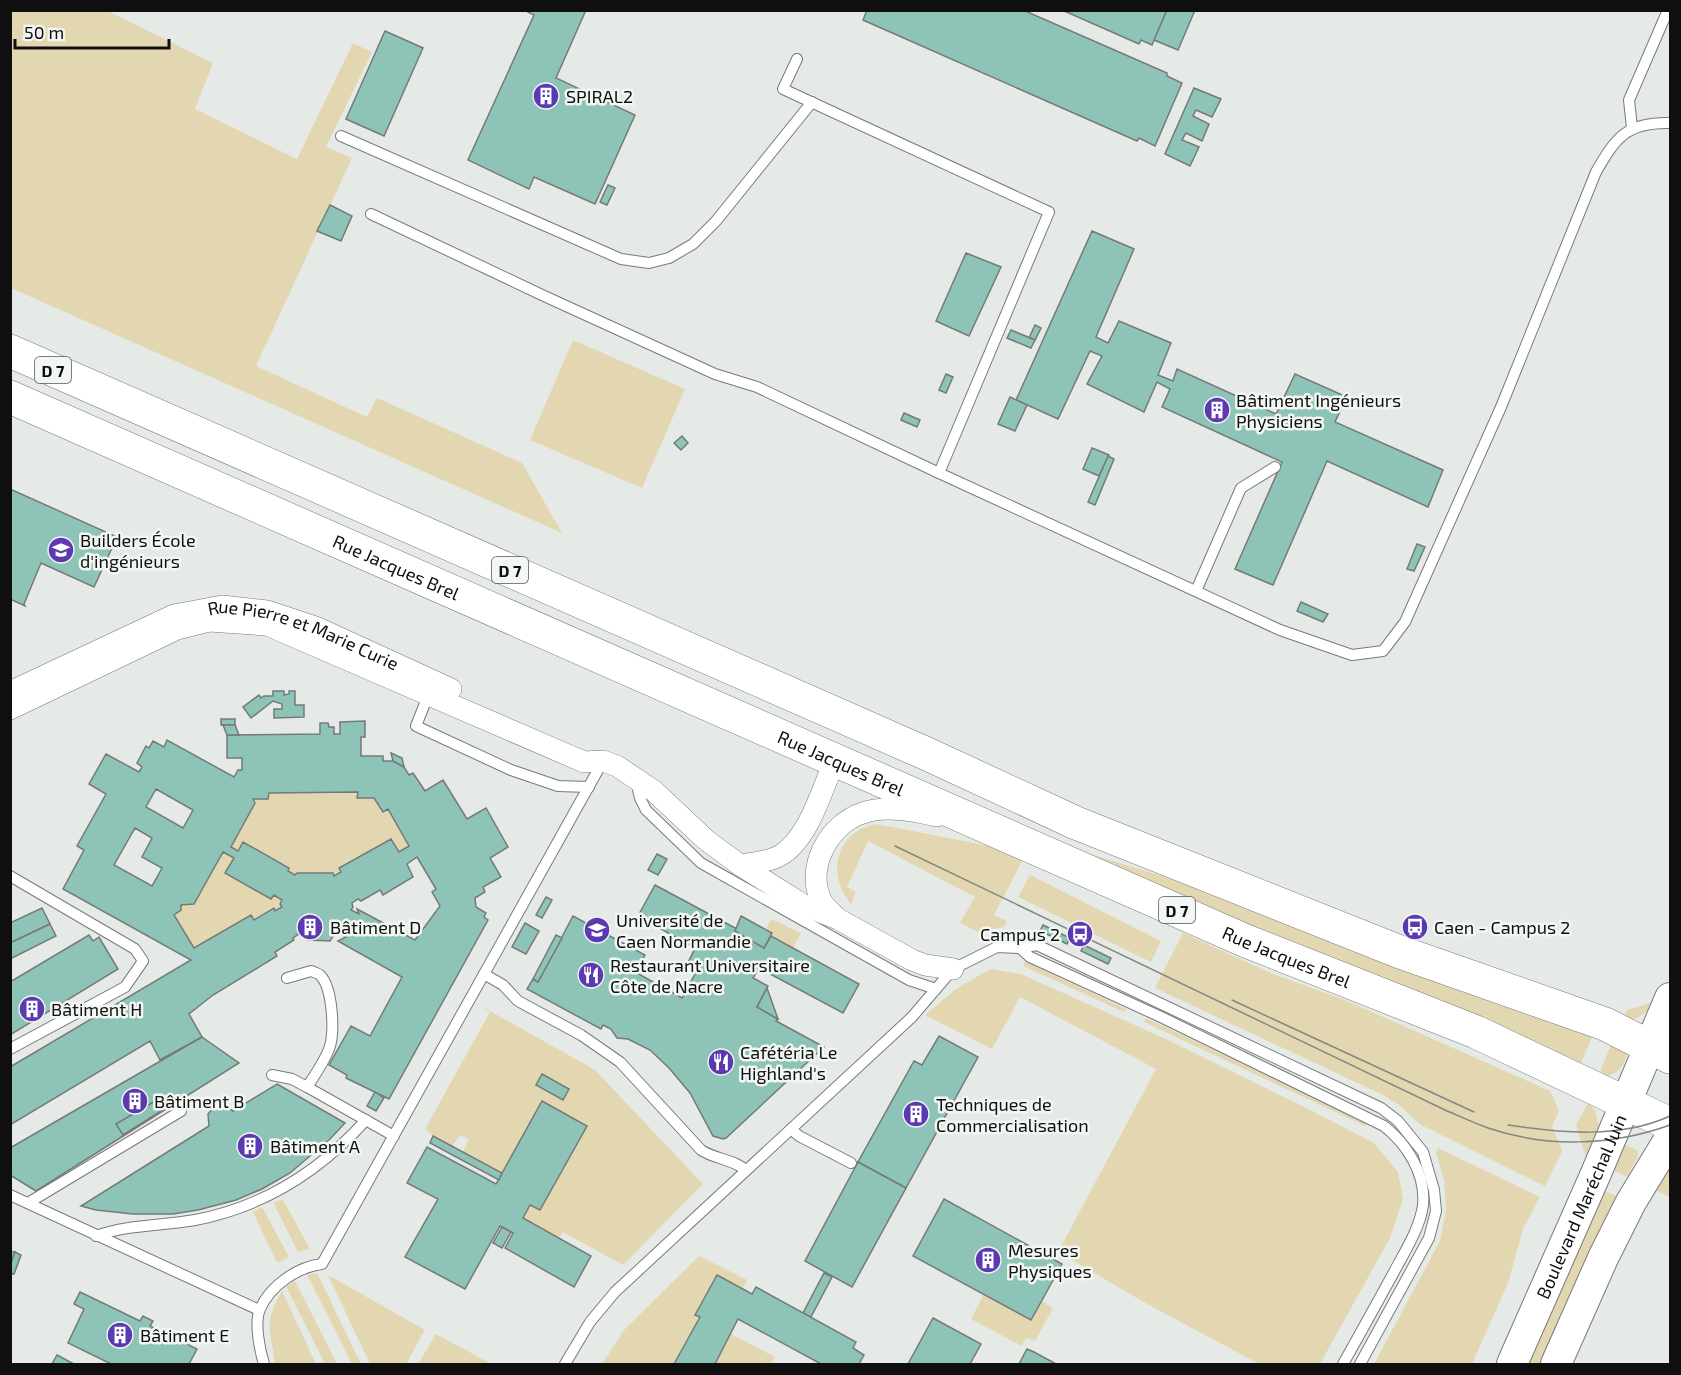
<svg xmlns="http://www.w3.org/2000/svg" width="1681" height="1375" font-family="'Exo 2',sans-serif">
  <rect width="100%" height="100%" fill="#e6eae7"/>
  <g fill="#e2d7b0">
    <path d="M11 11H108L213 63 195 109 297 159 353 43 372 52 326 147 352 158 256 366 367 417 377 398 522 463 562 533 11 288Z"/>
    <path d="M573 340 685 389 642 488 530 440Z"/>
    <path d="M358 792V798H374L382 812 388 809 409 846 399 852 391 839 340 868 341 872 334 876 332 873H297L295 875 288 871 289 867 244 842 238 851 231 847 255 804 253 799H268L269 793Z"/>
    <path d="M877 824 994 847 1023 859 994 915 1007 921 1004 927 978 932 960 923 975 897 868 841 847 887 856 892 851 904C826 874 835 831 877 824Z"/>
    <path d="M1080 851 1224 895 1595 1030 1581 1063 1529 1039 1327 961Z"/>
    <path d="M223 852 234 858 226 873 271 899 274 895 282 900 280 904 282 907 254 920 251 915 194 948 174 915 181 910V905L194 904Z"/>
    <path d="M1030 875 1161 941 1151 962 1018 897Z"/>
    <path d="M771 919 801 933 793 948 771 936 772 933 766 929Z"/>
    <path d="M1183 933 1273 974 1345 1000 1550 1091 1559 1111 1552 1126 1562 1151 1545 1186 1421 1125 1399 1105 1383 1095 1155 988Z"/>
    <path d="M1025 961 1126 1009 1124 1012 1023 966Z"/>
    <path d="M990 969 1021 974 1168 1040 1308 1109 1374 1143 1398 1172 1403 1199 1390 1238 1320 1364H1259L1149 1305 1058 1252 1156 1069 1020 997 992 1049 925 1015 956 989Z"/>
    <path d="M476 1003 595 1070 703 1184 623 1265 563 1232 559 1238 523 1218 530 1205 540 1210 586 1126 502 1173 463 1152 469 1139 460 1135 452 1146 433 1136 425 1129 490 1012Z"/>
    <path d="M1650 1003 1653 1004C1646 1014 1634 1022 1622 1021L1627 1010Z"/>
    <path d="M1146 1018 1367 1123 1365 1126 1144 1022Z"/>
    <path d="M1614 1038 1627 1050C1626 1062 1620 1073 1608 1076L1600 1071Z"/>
    <path d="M1589 1101 1596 1113 1600 1128 1586 1158 1576 1125Z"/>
    <path d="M1625 1145 1637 1150 1638 1156 1627 1177 1610 1169 1617 1151Z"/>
    <path d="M1438 1148 1540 1197 1523 1229 1508 1283 1472 1364H1374L1440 1241 1446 1210 1444 1180 1436 1152Z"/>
    <path d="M1670 1163V1196L1669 1197 1655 1190Z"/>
    <path d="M1601 1190 1617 1196 1599 1230 1545 1364H1523Z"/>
    <path d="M283 1200 310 1249 298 1252 273 1202Z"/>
    <path d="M262 1207 289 1257 277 1263 253 1212Z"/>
    <path d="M699 1256 747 1280 743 1288 717 1275 696 1315 700 1317 674 1364H602L624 1330Z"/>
    <path d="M317 1273 361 1364H352L307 1275Z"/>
    <path d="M328 1275 425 1330 406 1364H370Z"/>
    <path d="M295 1281 337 1364H325L286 1286Z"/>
    <path d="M282 1291 316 1364H275C271 1328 262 1326 282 1291Z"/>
    <path d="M984 1294 1031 1320 1042 1301 1053 1308 1035 1341 1026 1338 1022 1346 971 1319Z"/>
    <path d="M436 1334 488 1362 487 1364H418Z"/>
    <path d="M731 1334 775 1357 771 1364H715Z"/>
  </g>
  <g fill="#8dc4b7" stroke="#757a79" stroke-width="1.5" fill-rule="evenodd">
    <path d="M524 10H586L556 78 635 115 595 204 534 177 529 189 468 160 534 15Z"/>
    <path d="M867 10H1023L1167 73V76L1182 83 1155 146 1139 138 1137 141 863 20Z"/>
    <path d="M1062 10H1167L1152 45 1141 40 1139 44Z"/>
    <path d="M1167 10H1195L1178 50 1154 40Z"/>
    <path d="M385 31 423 48 384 136 346 119Z"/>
    <path d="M1194 88 1221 99 1212 117 1196 110 1193 116 1209 124 1202 141 1186 133 1182 140 1199 147 1190 166 1165 154Z"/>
    <path d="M608 185 615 188 607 205 600 202Z"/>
    <path d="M330 205 352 216 341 241 317 231Z"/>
    <path d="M1092 231 1134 249 1096 337 1108 343 1119 321 1171 343 1158 375 1173 381 1177 369 1276 414 1295 374 1347 397 1335 422 1443 470 1428 507 1327 461 1273 585 1235 569 1282 462 1162 407 1170 389 1157 382 1144 412 1087 384 1102 356 1090 351 1058 419 1016 400Z"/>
    <path d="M966 253 1001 267 969 336 936 321Z"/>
    <path d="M1035 325 1041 328 1035 340 1029 338Z"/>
    <path d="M1011 330 1035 340 1031 348 1007 338Z"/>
    <path d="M946 374 953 377 946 393 939 390Z"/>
    <path d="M1010 397 1027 405 1015 431 998 424Z"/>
    <path d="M904 413 920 420 917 427 901 420Z"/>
    <path d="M682 436 688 443 681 450 674 443Z"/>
    <path d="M1092 448 1109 455 1099 476 1083 469Z"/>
    <path d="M1108 456 1114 459 1095 505 1088 502Z"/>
    <path d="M10 489 117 537 94 587 41 563 24 604 25 606 10 599Z"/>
    <path d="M1417 544 1425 547 1414 571 1407 569Z"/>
    <path d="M1301 602 1328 614 1323 622 1297 611Z"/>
    <path d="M273 691H284V695L289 694V691H295V705H304V717L274 718V709H282V704L273 701 251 718 243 707 259 695 261 698 264 696H273Z"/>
    <rect x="221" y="719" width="14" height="6"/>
    <path d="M365 721V737H361V756H383V761H393L404 767 409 775 413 773 425 791 443 780 467 819 486 808 508 847 490 858 501 877 483 887 485 892 475 898 476 907 486 913 484 917 488 920 389 1099 346 1078 347 1075 329 1065 351 1026 370 1036 402 977 338 941 346 937 339 933 333 936 330 941 308 940 299 934 293 938 294 940 275 952 277 956 213 995 189 1014 202 1037 160 1060 150 1041 10 1125V1067L191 960 63 889 84 850 77 846 106 794 89 784 106 754 139 772 142 767 137 763 146 746 149 748 153 741 164 747 167 740 234 777 238 770H242V758H227V735L320 734V723H328L329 727H334V734H340V722ZM156 789 193 810 183 828 146 807ZM358 792 357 798H374L383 812 388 809 409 846 399 852 391 839 339 868 341 872 334 876 333 873H297L295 875 288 871 289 868 243 842 238 851 231 847 255 803 253 799H268L269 793ZM135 828 152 838 142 857 162 868 152 886 114 865ZM223 852 234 858 225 873 271 899 274 895 282 900 280 904 282 907 275 911 274 908 254 920 251 915 194 948 174 915 181 910V905L194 904ZM417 857 436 889 432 892 440 906 415 940 357 909 359 914 351 910 353 907 352 903 358 899 361 901 380 890 383 895 413 877 407 864Z"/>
    <path d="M223 725H235L239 735H227Z"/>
    <path d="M391 753 402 758 404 767 393 761Z"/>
    <path d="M657 854 667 859 658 875 648 870Z"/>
    <path d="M655 885 737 929 735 931 764 948 771 936 859 984 843 1013 759 968 753 978 768 986 757 1007 778 1019 776 1021 824 1047 726 1138 723 1139 713 1136 690 1093 669 1068 650 1050 628 1039 617 1038 611 1029 603 1025 601 1029 527 989 533 979 538 982 573 916 645 955 635 972 682 998 695 974 685 969 695 948 638 916Z"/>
    <path d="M546 897 552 900 542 918 536 915Z"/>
    <path d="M42 908 50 924 10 943V923Z"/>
    <path d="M741 916 772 933 764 948 735 931Z"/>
    <path d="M525 923 539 931 526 954 512 947Z"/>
    <path d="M50 924 56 936 10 959V943Z"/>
    <path d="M1043 925 1070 938 1067 944 1040 931Z"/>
    <path d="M89 935 93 941 99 937 118 969 10 1035V982Z"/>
    <path d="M556 935 562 938 538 982 533 979Z"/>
    <path d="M1084 945 1111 958 1108 964 1081 951Z"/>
    <path d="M767 988 778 1019 757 1007Z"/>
    <path d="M939 1036 978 1057 906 1188 858 1162 914 1061 922 1065Z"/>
    <path d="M202 1037 239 1063 36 1191 10 1175V1148Z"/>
    <path d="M542 1074 569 1089 563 1100 536 1085Z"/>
    <path d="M277 1084 345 1123 330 1139 290 1173 262 1189 236 1200 198 1210 173 1214H133L96 1210 81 1206 209 1126 208 1114 212 1109 223 1105 233 1111Z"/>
    <path d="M375 1092 384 1098 376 1111 367 1106Z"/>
    <path d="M160 1098 166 1108 123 1135 116 1124Z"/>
    <path d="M542 1101 587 1126 540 1210 530 1205 523 1218 591 1256 574 1287 505 1248 513 1233 500 1226 465 1289 405 1257 438 1199 407 1183 427 1147 496 1184Z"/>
    <path d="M433 1136 502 1173 499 1180 430 1143Z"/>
    <path d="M858 1162 906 1188 852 1287 805 1261Z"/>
    <path d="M944 1199 1062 1264 1031 1320 913 1256Z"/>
    <path d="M502 1227 511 1232 502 1248 493 1243Z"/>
    <path d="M10 1251 15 1252 10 1266Z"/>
    <path d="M15 1252 21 1255 14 1274 10 1273V1266Z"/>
    <path d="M824 1273 832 1277 811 1317 803 1313Z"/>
    <path d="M717 1275 752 1294 756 1287 856 1342 853 1348 864 1355 859 1364H821L738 1319 715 1364H674L700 1317 695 1315Z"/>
    <path d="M80 1292 140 1321 143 1316 153 1321 150 1326 197 1349 189 1364H111L68 1343 84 1309 74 1304Z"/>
    <path d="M933 1318 981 1344 970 1364H908Z"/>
    <path d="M1027 1349 1034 1352 1056 1364H1019Z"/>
    <path d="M57 1355 72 1363 71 1364H52Z"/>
  </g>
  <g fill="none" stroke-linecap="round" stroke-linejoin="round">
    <defs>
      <g id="service">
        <path d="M797 59 783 89 1049 212 939 473 1280 630 1352 655 1383 651 1405 622 1501 407 1596 172C1616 137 1627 122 1670 123"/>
        <path d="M1632 128 1629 100 1668 10"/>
        <path d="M341 136 621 259 649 263 669 258 693 244 716 221 812 102"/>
        <path d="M371 214 542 295 715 374 757 387 939 473"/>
        <path d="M1196 591 1241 488 1275 467"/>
        <path d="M429 693 416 726 511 770 558 786 589 787"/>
        <path d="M636 781 640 798 646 810 701 863 909 980 936 989"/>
        <path d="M10 876 135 949 143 961 125 987 10 1049"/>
        <path d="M1020 948 1030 957 1161 1017 1384 1126C1407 1144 1426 1174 1423 1205 1420 1228 1405 1251 1394 1272 1377 1303 1360 1334 1343 1364"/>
        <path d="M484 974 503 985 518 1001 581 1035 620 1062 701 1150C714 1159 736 1160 745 1170"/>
        <path d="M287 978 311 971C312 971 319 974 320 975 333 988 335 1033 329 1049 324 1062 315 1075 307 1087L394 1136"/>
        <path d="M272 1075 292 1079 307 1087"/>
        <path d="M791 1129 799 1136 851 1163"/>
        <path d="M10 1195 259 1310"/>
        <path d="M28 1203 181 1111"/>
        <path d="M96 1236C129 1224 162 1226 195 1220 263 1207 320 1171 366 1120"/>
        <path d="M264 1364C260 1351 254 1323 260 1309 270 1286 297 1267 322 1264L603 761"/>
        <path d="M565 1364 590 1322 615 1292 912 1017 953 969 997 947 1020 948 1037 945 1381 1108 1398 1121 1423 1152 1434 1190 1436 1211 1429 1238 1360 1364"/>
      </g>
      <g id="minor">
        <path id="s1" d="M10 692 174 615 222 606 267 611 318 628 451 689"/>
        <path d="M10 709 177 629 209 621 267 625 584 762 603 761 617 766 654 791 706 840 740 865 805 906 838 919 912 960 925 965 953 969"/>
        <path d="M740 865C753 863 769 862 781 855 809 838 822 789 835 760"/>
        <path d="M836 917C831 912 824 907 821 900 805 867 830 823 863 813 886 805 914 811 937 816"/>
      </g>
      <g id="secondary">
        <path id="s2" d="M1512 1364 1597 1171 1670 998"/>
        <path d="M1556 1364 1603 1258 1631 1202 1670 1138"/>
      </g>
      <g id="primary">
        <path d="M10 351 925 753 1076 823 1400 952 1605 1024 1670 1057"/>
        <path id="s3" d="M10 397 1246 941 1476 1032 1670 1124"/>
      </g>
    </defs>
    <use href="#service" stroke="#777a78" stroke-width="12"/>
    <use href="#minor" stroke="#777a78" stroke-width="22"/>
    <use href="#secondary" stroke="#777a78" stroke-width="32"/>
    <use href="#primary" stroke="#777a78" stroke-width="34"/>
    <use href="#service" stroke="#fff" stroke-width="10"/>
    <use href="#minor" stroke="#fff" stroke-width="21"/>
    <use href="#secondary" stroke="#fff" stroke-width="30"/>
    <use href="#primary" stroke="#fff" stroke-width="33"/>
    <g stroke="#848684" stroke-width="1.5">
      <path d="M895 846 1445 1110C1459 1116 1474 1123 1488 1128 1547 1148 1612 1146 1670 1125"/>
      <path d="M1232 1000 1474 1112"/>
      <path d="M1508 1125C1560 1133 1620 1139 1670 1116"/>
    </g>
  </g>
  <defs>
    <symbol id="building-disc" viewBox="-11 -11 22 22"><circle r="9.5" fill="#5a39b1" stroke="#f3f7f4"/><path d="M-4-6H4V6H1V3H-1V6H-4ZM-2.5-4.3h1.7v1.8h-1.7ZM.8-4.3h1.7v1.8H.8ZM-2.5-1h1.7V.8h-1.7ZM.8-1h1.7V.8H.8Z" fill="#fff"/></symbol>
    <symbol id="university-disc" viewBox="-11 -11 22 22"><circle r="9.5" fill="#5a39b1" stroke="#f3f7f4"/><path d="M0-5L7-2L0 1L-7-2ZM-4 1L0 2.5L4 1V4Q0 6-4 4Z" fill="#fff"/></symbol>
    <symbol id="bus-disc" viewBox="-11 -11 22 22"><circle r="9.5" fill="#5a39b1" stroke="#f3f7f4"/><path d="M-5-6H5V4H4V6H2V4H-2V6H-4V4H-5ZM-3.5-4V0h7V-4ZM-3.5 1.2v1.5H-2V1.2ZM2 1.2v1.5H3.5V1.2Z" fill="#fff"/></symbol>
    <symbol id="restaurant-disc" viewBox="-11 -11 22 22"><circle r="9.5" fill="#5a39b1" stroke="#f3f7f4"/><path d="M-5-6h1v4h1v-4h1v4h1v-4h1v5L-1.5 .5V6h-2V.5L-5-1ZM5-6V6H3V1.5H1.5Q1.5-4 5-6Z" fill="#fff"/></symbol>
  </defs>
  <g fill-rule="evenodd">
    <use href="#building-disc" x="531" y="81" width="30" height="30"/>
    <use href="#building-disc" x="1202" y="395" width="30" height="30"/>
    <use href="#university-disc" x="46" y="535" width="30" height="30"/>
    <use href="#building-disc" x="295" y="912" width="30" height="30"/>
    <use href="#bus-disc" x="1400" y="912" width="30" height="30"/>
    <use href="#university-disc" x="582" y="915" width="30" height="30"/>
    <use href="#bus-disc" x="1065" y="919" width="30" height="30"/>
    <use href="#restaurant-disc" x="576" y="960" width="30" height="30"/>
    <use href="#building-disc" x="17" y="994" width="30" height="30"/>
    <use href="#restaurant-disc" x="706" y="1047" width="30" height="30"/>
    <use href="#building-disc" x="120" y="1086" width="30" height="30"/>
    <use href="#building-disc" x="901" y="1099" width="30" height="30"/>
    <use href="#building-disc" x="235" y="1131" width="30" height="30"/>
    <use href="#building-disc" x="973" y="1245" width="30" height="30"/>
    <use href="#building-disc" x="105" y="1320" width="30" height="30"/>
  </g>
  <g text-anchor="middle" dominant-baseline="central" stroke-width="5" stroke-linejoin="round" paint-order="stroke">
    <g fill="#f3f7f4" stroke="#535553" stroke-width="1.5">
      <rect x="35" y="357" width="36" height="26" rx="4.5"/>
      <rect x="492" y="557" width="36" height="26" rx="4.5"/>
      <rect x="1159" y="897" width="36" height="26" rx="4.5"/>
    </g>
    <g font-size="16" font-weight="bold" fill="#0e0f0e">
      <text x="53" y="370">D 7</text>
      <text x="510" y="570">D 7</text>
      <text x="1177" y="910">D 7</text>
    </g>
    <g font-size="18" fill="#0e0f0e" stroke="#f3f7f4" text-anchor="start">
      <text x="566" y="96">SPIRAL2</text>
      <text x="1236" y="400">Bâtiment Ingénieurs<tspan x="1236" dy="21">Physiciens</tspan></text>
      <text x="80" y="540">Builders École<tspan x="80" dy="21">d'ingénieurs</tspan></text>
      <text x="616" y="920">Université de<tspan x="616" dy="21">Caen Normandie</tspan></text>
      <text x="330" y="927">Bâtiment D</text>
      <text x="1434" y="927">Caen - Campus 2</text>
      <text x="1060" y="934" text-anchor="end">Campus 2</text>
      <text x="610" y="965">Restaurant Universitaire<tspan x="610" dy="21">Côte de Nacre</tspan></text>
      <text x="51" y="1009">Bâtiment H</text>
      <text x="740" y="1052">Cafétéria Le<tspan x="740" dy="21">Highland's</tspan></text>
      <text x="154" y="1101">Bâtiment B</text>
      <text x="936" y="1104">Techniques de<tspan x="936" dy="21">Commercialisation</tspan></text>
      <text x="270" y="1146">Bâtiment A</text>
      <text x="1008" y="1250">Mesures<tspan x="1008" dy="21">Physiques</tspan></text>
      <text x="140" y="1335">Bâtiment E</text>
    </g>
    <g font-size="18" fill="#0e0f0e" stroke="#f3f7f4">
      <text stroke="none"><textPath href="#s3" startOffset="422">Rue Jacques Brel</textPath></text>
      <text stroke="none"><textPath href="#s1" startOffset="316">Rue Pierre et Marie Curie</textPath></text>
      <text stroke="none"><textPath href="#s3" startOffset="908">Rue Jacques Brel</textPath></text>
      <text stroke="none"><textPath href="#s3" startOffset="1394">Rue Jacques Brel</textPath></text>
      <text stroke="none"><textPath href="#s2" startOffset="172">Boulevard Maréchal Juin</textPath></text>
    </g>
  </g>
  <rect width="1681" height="1375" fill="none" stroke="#0e0f0e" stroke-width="24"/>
  <path d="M15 39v9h154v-9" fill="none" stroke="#0e0f0e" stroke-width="3"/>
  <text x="24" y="39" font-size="18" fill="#0e0f0e" stroke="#f3f7f4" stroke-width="4.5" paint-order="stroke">50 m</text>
</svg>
